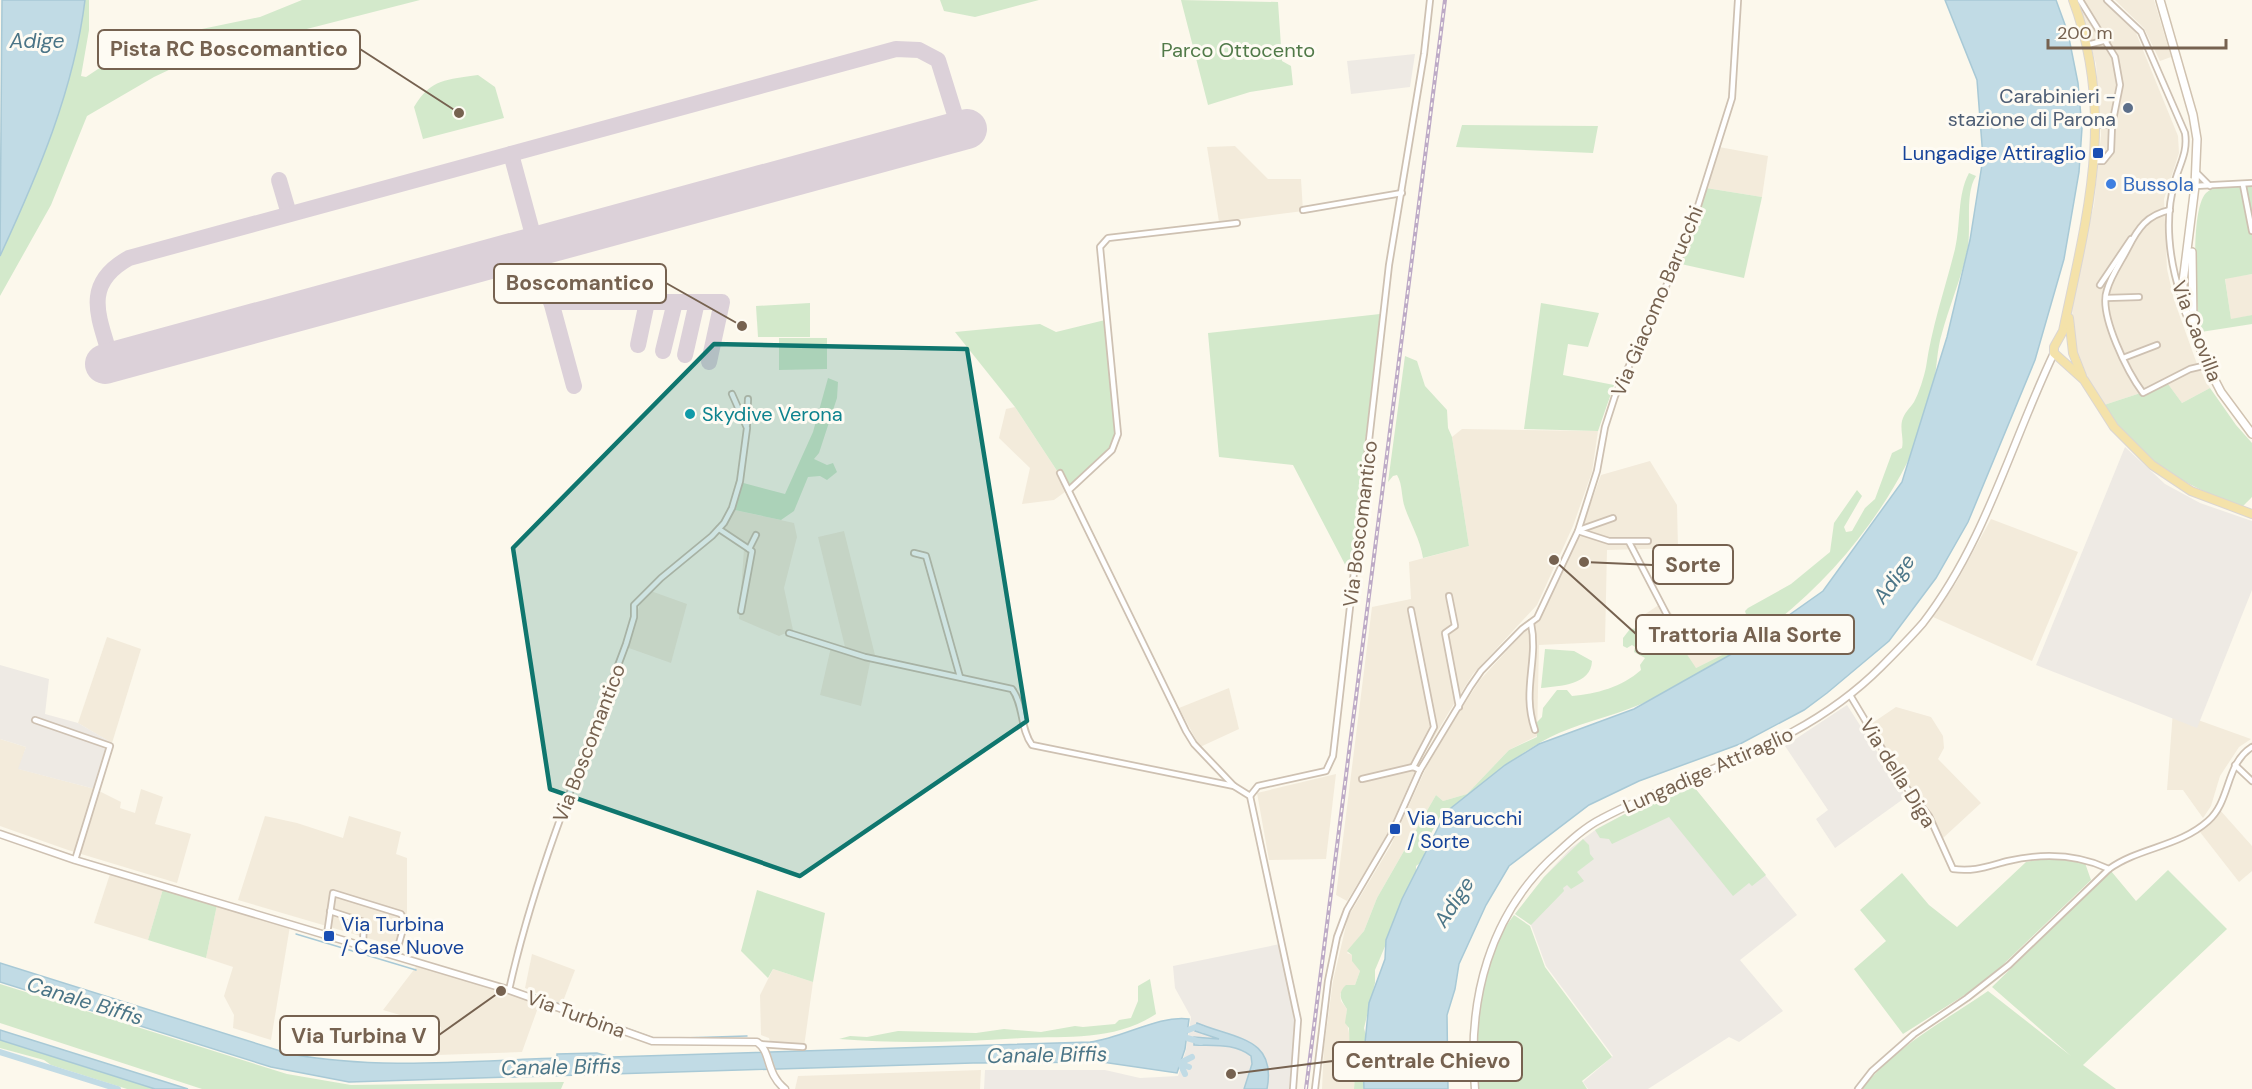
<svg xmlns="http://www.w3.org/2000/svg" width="2252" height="1089" font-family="'DM Sans',sans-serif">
  <rect width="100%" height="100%" fill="#fcf8ec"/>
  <g fill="#f3ebdb">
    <path d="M2078 0H2104L2134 28 2178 136 2179 153 2164 199 2167 269 2174 300 2197 364 2210 388 2182 403 2168 384 2104 405 2082 368 2075 346 2072 319 2073 289 2094 205 2101 135 2096 64Z"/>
    <path d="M2115 0H2154L2171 57 2160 61 2144 28Z"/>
    <path d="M1235 146 1268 179H1301L1303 211 1219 222 1207 147Z"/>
    <path d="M1719 147 1768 156 1762 197 1706 188Z"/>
    <path d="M2252 274V315L2231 320 2225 278Z"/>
    <path d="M1015 407 1069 489 1054 500 1022 504 1030 468 999 438 1006 409Z"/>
    <path d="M1462 429 1598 431 1592 472 1573 526 1537 605 1473 674 1449 712 1418 764 1384 841 1347 901 1336 895 1372 607 1411 599 1409 562 1469 546 1452 437Z"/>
    <path d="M1650 461 1677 505 1678 548 1607 550 1605 642 1539 645 1537 736 1509 750 1467 794 1443 801 1436 795 1377 898 1364 931 1347 953 1352 955 1360 971 1355 985 1348 986 1340 994 1341 1001 1347 1009 1346 1018 1351 1043 1350 1054 1355 1074 1354 1089H1322L1324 1047 1333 981 1348 917 1391 845 1426 768 1456 717 1480 680 1544 610 1581 530 1601 475Z"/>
    <path d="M730 509 794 523 797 537 784 588 793 630 779 636 739 619 744 549 717 531Z"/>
    <path d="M1991 519 2078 552 2032 661 1933 617 1956 583Z"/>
    <path d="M844 531 876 659 871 658 861 706 820 695 831 647 846 651 818 537Z"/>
    <path d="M648 590 687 604 671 663 626 647 641 601Z"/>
    <path d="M1663 602 1675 618 1710 615 1721 630 1730 651 1696 668 1649 646 1641 617Z"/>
    <path d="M107 637 141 649 112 743 78 723Z"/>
    <path d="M1229 688 1239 729 1200 747 1179 708Z"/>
    <path d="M1896 707 1931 717 1943 736 1944 748 1938 759 1981 803 1943 838 1927 808 1913 791 1871 724Z"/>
    <path d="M2173 711 2251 739 2239 747 2220 776 2211 806 2203 818 2183 790H2167Z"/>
    <path d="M0 739 26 747 19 769 95 789 121 802 120 808 135 813 141 789 163 797 155 824 191 834 177 883 68 850 0 826Z"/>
    <path d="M1336 774 1326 859 1269 860 1257 793Z"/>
    <path d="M2219 809 2252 846V871L2239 882 2200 832 2213 821Z"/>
    <path d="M265 816 297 823 343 838 349 816 401 832 396 854 407 858V912L398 947 238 900Z"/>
    <path d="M110 874 163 889 148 940 94 923Z"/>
    <path d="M217 905 290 926 271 1040 233 1028 234 1015 224 996 233 967 206 958Z"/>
    <path d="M532 954 575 970 562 1004 525 988Z"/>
    <path d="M419 963 540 1002 522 1052 437 1055 441 1027 383 1010Z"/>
    <path d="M773 969 813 982 804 1047 771 1046 769 1038 761 1035 760 995Z"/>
    <path d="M981 1070 980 1089H795L798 1076Z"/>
  </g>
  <g fill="#eeeae4">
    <path d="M1415 54 1410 87 1351 94 1347 61Z"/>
    <path d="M2125 447 2165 484 2200 503 2252 521V590L2197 728 2036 665Z"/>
    <path d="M0 665 49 679 45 714 78 723 112 743 95 789 18 769 26 747 0 739Z"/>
    <path d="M1847 705 1906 797 1835 848 1816 819 1828 810 1785 746Z"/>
    <path d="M1694 787 1797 915 1740 960 1783 1011 1739 1042 1729 1037 1648 1089H1588L1583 1082 1613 1056 1546 966 1531 925 1515 914 1544 877 1571 848 1598 828 1640 806Z"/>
    <path d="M1280 944 1295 1026 1289 1089H984L985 1070H1105L1140 1078 1178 1076 1186 1050 1191 1017 1175 988 1173 966Z"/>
  </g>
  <g fill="#d3e9cb">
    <path d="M77 0H89V30L81 76 86 77 98 69 131 59 141 53 159 49 197 30 260 17 302 0H420L194 58 154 77 87 116 51 205 0 296V225Z"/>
    <path d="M940 0H1039L975 17 944 11Z"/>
    <path d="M1181 0 1278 2 1282 61 1291 66 1293 85 1250 92 1208 105Z"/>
    <path d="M478 75 495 87 504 118 423 139 414 107C431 78 447 80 478 75Z"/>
    <path d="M1462 125 1598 126 1593 153 1456 147Z"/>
    <path d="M1969 173 1976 176C1965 193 1971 225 1968 246 1964 271 1949 307 1942 333 1937 349 1937 366 1934 382 1930 410 1920 438 1907 463 1852 570 1760 648 1652 699 1622 714 1589 720 1559 733 1519 751 1486 781 1452 809L1443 811 1427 841 1423 861 1416 866V873L1375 970V983L1364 1028 1367 1040 1362 1068 1365 1089H1354L1355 1074 1350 1060 1349 1028 1345 1023 1347 1009C1342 1001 1336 994 1346 985H1355L1360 971 1352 961V955L1347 951 1364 931 1377 898 1436 795 1443 801 1467 794 1509 750 1537 737V722L1542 717 1543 708 1557 690H1567L1572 696C1596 694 1622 687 1641 670L1640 665 1645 658 1634 652 1635 647 1632 645 1627 648 1623 646V638L1630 629C1644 626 1646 635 1649 646L1663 637 1676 638 1696 668 1730 651 1720 628 1726 621 1736 630 1745 628 1748 621 1745 611 1748 608 1791 584 1830 552 1834 523 1857 490 1862 496 1844 527 1846 532 1852 531 1865 508 1875 499 1892 453 1902 448C1904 439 1900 430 1902 421 1904 413 1910 408 1914 402 1919 393 1924 377 1926 367 1932 326 1945 289 1955 249 1961 224 1957 195 1969 173Z"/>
    <path d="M2252 186V274L2225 279 2231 319 2252 315V324L2201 332C2196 308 2189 211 2206 193 2215 184 2240 187 2252 186Z"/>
    <path d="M1706 188 1762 197 1744 278 1681 264Z"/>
    <path d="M810 303V337H758L756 306Z"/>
    <path d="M1541 303 1599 313 1588 347 1568 344 1563 375 1614 385 1598 431 1524 429Z"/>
    <path d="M1380 314 1350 574 1293 465 1219 457 1208 333Z"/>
    <path d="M1105 320 1117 435 1108 451 1069 489 1015 407 955 332 1040 324 1056 332Z"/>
    <path d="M779 338H827V369L779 370Z"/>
    <path d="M1405 356 1417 361 1425 386 1447 410 1448 428 1452 437 1469 546 1423 558C1420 539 1411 525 1405 508 1401 497 1403 485 1397 475L1393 476 1388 482Z"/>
    <path d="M828 378 838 382 837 398 819 453 814 459 827 465 833 463 837 472 827 480 820 476 808 477 794 511 781 520 730 509 736 481 785 494 813 432Z"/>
    <path d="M2168 384 2182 403 2210 388 2236 425 2252 443V497L2242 507C2180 483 2141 462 2104 405Z"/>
    <path d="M1545 649 1574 651 1592 661C1591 685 1560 686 1541 688Z"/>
    <path d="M1694 787 1766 875 1752 886 1749 883 1733 896 1669 817 1612 844 1609 839 1600 838 1595 830 1640 806Z"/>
    <path d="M1583 839 1589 845 1590 854 1594 859 1577 872 1584 881 1571 889 1567 885 1563 888 1564 891 1531 925 1515 914 1544 877Z"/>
    <path d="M2054 857 2085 863 2091 880 1985 982 1903 1034 1854 969 1886 941 1860 910 1902 873 1929 905 1957 927 2026 862Z"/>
    <path d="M2168 870 2227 929 2083 1065 2116 1089H1862C1897 1045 1943 1022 1988 991L2071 1056 1992 987 2111 871 2136 901Z"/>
    <path d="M163 889 217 905 206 958 148 940Z"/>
    <path d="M757 890 825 913 813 982 773 969 768 978 741 951Z"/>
    <path d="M1514 915 1530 926 1545 967 1612 1057 1582 1081 1587 1089H1478C1473 1031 1477 963 1514 915Z"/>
    <path d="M1150 979 1156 1014C1115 1041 1069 1036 1022 1038 961 1042 899 1044 839 1039L850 1036 867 1037 898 1031 976 1033 1004 1029 1041 1032 1075 1026 1083 1027 1115 1024 1119 1020 1131 1018 1138 1001V986Z"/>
    <path d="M0 984 287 1074 351 1085 564 1082 561 1089H202L0 1023Z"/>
    <path d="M0 1040 155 1089H127L51 1065 44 1060 0 1048Z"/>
  </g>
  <g fill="#c1dbe5" stroke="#a8c9d6" stroke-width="1.5">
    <path d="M2 0H85C74 90 38 174 0 256Z"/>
    <path d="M1945 0H2056L2068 33 2078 83 2082 128 2079 172 2064 259 2035 360 1968 522 1936 578 1889 641 1827 693 1804 710 1740 744 1639 781 1589 805 1509 866 1486 905 1459 964 1455 989 1447 1015 1448 1089H1364L1363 1063 1369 1003 1385 959 1386 940 1402 899 1446 812 1505 765 1539 744 1634 709 1744 647 1823 591 1902 482 1947 337 1970 240 1983 158 1977 80Z"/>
    <path d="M0 963 290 1054C378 1070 468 1061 557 1058V1054L597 1053 611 1057 1090 1042C1124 1038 1157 1015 1189 1019L1185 1049 1177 1073 1102 1062 973 1063 349 1082 271 1067 0 982Z"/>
    <path d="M1197 1023C1235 1039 1277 1037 1267 1089H1244L1252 1064 1251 1056C1235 1043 1214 1046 1194 1045V1037L1219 1039 1195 1031Z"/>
    <path d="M0 1030 188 1089H155L0 1040Z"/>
  </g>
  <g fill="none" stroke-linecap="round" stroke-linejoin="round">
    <g stroke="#a8c9d6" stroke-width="1.5">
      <path d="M296 934 416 970"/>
      <path d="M535 995 656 1039"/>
      <path d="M682 1038 747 1036"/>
    </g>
    <g stroke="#c1dbe5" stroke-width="6">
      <path d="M1183 1032 1196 1027 1204 1030"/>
      <path d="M1182 1033 1187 1038 1201 1042"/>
      <path d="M0 1052 118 1089"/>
      <path d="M1173 1061 1189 1067"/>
      <path d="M1180 1063 1192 1057"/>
      <path d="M1180 1063 1185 1074"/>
    </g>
    <g stroke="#dcd1d9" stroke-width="16">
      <path d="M511 154 574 386"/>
      <path d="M279 180 289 214"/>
      <path d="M551 302H722L709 362"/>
      <path d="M638 345 647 302"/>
      <path d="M663 351 675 302"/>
      <path d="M685 355 697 302"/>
      <path d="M112 362C100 319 80 285 129 258L896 49 919 50 938 60 960 131"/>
    </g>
    <path stroke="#dcd1d9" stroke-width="40" d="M105 364 967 129"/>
    <defs>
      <g id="minor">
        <path d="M2080 0 2115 57 2120 85 2112 125 2111 151 2103 161H2095"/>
        <path d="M2107 0 2141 32 2185 133C2188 152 2180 163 2175 181 2164 218 2169 260 2181 296"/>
        <path d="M2087 45 2107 40"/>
        <path d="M2097 125H2112"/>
        <path d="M2196 172 2210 186"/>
        <path d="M2243 185 2252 231"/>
        <path d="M2195 186 2252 183"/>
        <path d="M1303 210 1402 193"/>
        <path d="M2170 210C2147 215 2138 228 2128 248 2121 262 2111 275 2107 290 2098 314 2128 373 2143 393L2190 369 2207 365"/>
        <path d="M2100 285 2131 239"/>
        <path d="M2106 298 2139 297"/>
        <path d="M2123 358 2157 345"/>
        <path d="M747 425 748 399"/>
        <path d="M1060 473 1186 731 1194 744 1234 786"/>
        <path d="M1069 490 1112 450 1118 434 1100 247 1108 238 1237 223"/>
        <path d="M719 529 752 551 741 611"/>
        <path d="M1579 530 1613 518"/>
        <path d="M1578 531 1609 541H1648"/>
        <path d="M1629 542 1667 615"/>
        <path d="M749 549 756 535"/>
        <path d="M914 553 926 556 960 677"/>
        <path d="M1449 596 1455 626 1445 633 1459 707"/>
        <path d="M1411 610 1434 727 1413 767 1420 770"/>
        <path d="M1531 623C1539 660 1521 690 1535 730"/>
        <path d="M789 633 865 657 1012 689C1024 705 1020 729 1032 745L1234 786 1250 796 1298 1020 1293 1089"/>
        <path d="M1850 695 1902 782 1929 816 1953 869C1975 872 1988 866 2008 861 2043 853 2077 854 2109 869"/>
        <path d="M35 720 110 746 75 860"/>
        <path d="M2235 765 2252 781"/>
        <path d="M1362 779 1413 767"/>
        <path d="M1250 796 1258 786 1326 771 1333 756 1389 265 1424 54 1430 0"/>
        <path d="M330 911 364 922 363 944"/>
        <path d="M327 934 333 893 401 914 405 922 396 954"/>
        <path d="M509 990C535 871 584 758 626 644L634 617V605L661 578 712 536 724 523 732 508 740 481 747 428 732 394"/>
        <path d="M760 1044 803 1047"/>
        <path d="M1315 1089 1328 981 1337 937 1347 910 1391 835 1420 770 1470 687 1481 671 1522 629 1537 618 1578 531 1597 471 1605 427 1615 396 1687 241 1732 98 1738 0"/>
        <path d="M1858 1089 1872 1071 1914 1034 1967 998 2009 965 2109 869C2140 847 2179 847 2208 821 2231 801 2225 764 2252 747"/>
      </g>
      <g id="tertiary">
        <path d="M0 834 75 860 509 990 652 1041 757 1042C772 1052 765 1073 785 1089"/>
        <path d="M1475 1089C1467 1000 1489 914 1557 853 1570 841 1585 827 1601 819 1699 767 1799 749 1881 667 1895 653 1910 638 1923 623 1985 543 2011 443 2054 353"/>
      </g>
      <g id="secondary">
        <path d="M2160 0 2193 115 2197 139 2195 186 2183 282V304L2207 365 2221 392 2252 434"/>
        <path d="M2192 252 2193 322"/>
      </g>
      <g id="primary">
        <path d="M2073 0C2116 115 2087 216 2063 331L2054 347V353L2084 380 2114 427 2152 465 2191 491 2252 514"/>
        <path d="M2069 318 2073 353 2082 376"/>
      </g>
    </defs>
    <use href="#minor" stroke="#cec1b2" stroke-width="8"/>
    <use href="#tertiary" stroke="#cec1b2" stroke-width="9"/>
    <use href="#secondary" stroke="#d0c2b0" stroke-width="10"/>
    <use href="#primary" stroke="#dbd6d2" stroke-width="10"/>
    <use href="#minor" stroke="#fff" stroke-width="4.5"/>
    <use href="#tertiary" stroke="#fff" stroke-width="6"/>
    <use href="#secondary" stroke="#fff" stroke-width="7"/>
    <use href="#primary" stroke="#f4e2aa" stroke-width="8"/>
    <defs>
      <path id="rail" d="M1306 1089 1445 0"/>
    </defs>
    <use href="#rail" stroke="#bdaac6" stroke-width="4"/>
    <use href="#rail" stroke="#fefbf3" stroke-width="1.5" stroke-dasharray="4.5" stroke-linecap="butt"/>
  </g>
  <path fill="#0f766e" fill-opacity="0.2" stroke="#0f766e" stroke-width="4.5" stroke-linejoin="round" d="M714 344 967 349 1027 721 800 876 550 789 513 548Z"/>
  <circle fill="#5c6f8a" stroke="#fefbf3" stroke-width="2" cx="2128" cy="108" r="6"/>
  <g fill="#1a4fb4" stroke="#fefbf3" stroke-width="2">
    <rect x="2092" y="147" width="12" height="12" rx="3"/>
    <rect x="1389" y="823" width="12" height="12" rx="3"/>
    <rect x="323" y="930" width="12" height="12" rx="3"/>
  </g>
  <circle fill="#3f7fe0" stroke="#fefbf3" stroke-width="2" cx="2111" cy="184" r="6"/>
  <circle fill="#0f9aa8" stroke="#fefbf3" stroke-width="2" cx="690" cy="414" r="6"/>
  <g text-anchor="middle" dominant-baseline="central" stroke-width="6" stroke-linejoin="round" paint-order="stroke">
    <g font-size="20" fill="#517a49" stroke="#fefbf3">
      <text x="1238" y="50">Parco Ottocento</text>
    </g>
    <g font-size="20" fill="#4e5e75" stroke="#fefbf3" text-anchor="end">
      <text x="2116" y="96">Carabinieri -<tspan x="2116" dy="23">stazione di Parona</tspan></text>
    </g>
    <g font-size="20" fill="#164399" stroke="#fefbf3" text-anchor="start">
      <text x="2086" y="153" text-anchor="end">Lungadige Attiraglio</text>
      <text x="1407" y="818">Via Barucchi<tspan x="1407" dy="23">/ Sorte</tspan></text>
      <text x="341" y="924">Via Turbina<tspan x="341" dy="23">/ Case Nuove</tspan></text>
    </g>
    <g font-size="20" fill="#366cbe" stroke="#fefbf3" text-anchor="start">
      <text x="2123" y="184">Bussola</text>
    </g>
    <g font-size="20" fill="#766250" stroke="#fefbf3">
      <text transform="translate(1657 301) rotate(-67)">Via Giacomo Barucchi</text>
      <text transform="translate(2197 331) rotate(69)">Via Caovilla</text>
      <text transform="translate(1360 524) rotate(-83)">Via Boscomantico</text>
      <text transform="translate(589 743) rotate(-69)">Via Boscomantico</text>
      <text transform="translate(1708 770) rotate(-24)">Lungadige Attiraglio</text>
      <text transform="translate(1898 773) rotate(58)">Via della Diga</text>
      <text transform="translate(576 1014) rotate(20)">Via Turbina</text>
    </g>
    <g font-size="20" fill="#0d838f" stroke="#fefbf3" text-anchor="start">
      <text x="702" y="414">Skydive Verona</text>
    </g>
    <g font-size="21" font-style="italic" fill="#4b7587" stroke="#fefbf3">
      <text x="37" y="41">Adige</text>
      <text transform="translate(1894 579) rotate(-54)">Adige</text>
      <text transform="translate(1454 902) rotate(-57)">Adige</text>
      <text transform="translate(85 1001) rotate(17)">Canale Biffis</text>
      <text transform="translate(1047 1055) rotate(-1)">Canale Biffis</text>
      <text transform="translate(561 1067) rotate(-1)">Canale Biffis</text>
    </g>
  </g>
  <path fill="none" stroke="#766250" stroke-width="2" d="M459 113L360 49M742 326L666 283M1584 562L1653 565M1554 560L1636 634M501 991L439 1035M1231 1074L1333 1061"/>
  <g fill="#766250" stroke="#fefbf3" stroke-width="2">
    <circle cx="459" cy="113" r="6"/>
    <circle cx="742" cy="326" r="6"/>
    <circle cx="1584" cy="562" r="6"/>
    <circle cx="1554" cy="560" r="6"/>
    <circle cx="501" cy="991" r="6"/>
    <circle cx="1231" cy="1074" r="6"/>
  </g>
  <g fill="#fefbf3" stroke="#766250" stroke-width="2">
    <rect x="98" y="30" width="262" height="39" rx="6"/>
    <rect x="494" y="264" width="172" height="39" rx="6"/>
    <rect x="1653" y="545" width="80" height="39" rx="6"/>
    <rect x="1636" y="615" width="218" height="39" rx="6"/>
    <rect x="280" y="1016" width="159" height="39" rx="6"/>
    <rect x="1333" y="1042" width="189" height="39" rx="6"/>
  </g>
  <g font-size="21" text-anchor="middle" font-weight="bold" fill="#766250">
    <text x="229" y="56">Pista RC Boscomantico</text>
    <text x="580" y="290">Boscomantico</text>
    <text x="1693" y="572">Sorte</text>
    <text x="1745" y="642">Trattoria Alla Sorte</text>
    <text x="359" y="1043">Via Turbina V</text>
    <text x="1428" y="1068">Centrale Chievo</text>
  </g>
  <path d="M2048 39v9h178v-9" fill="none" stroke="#766250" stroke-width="3"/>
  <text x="2057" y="39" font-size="18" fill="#766250" stroke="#fefbf3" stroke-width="4.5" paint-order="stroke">200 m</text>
</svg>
